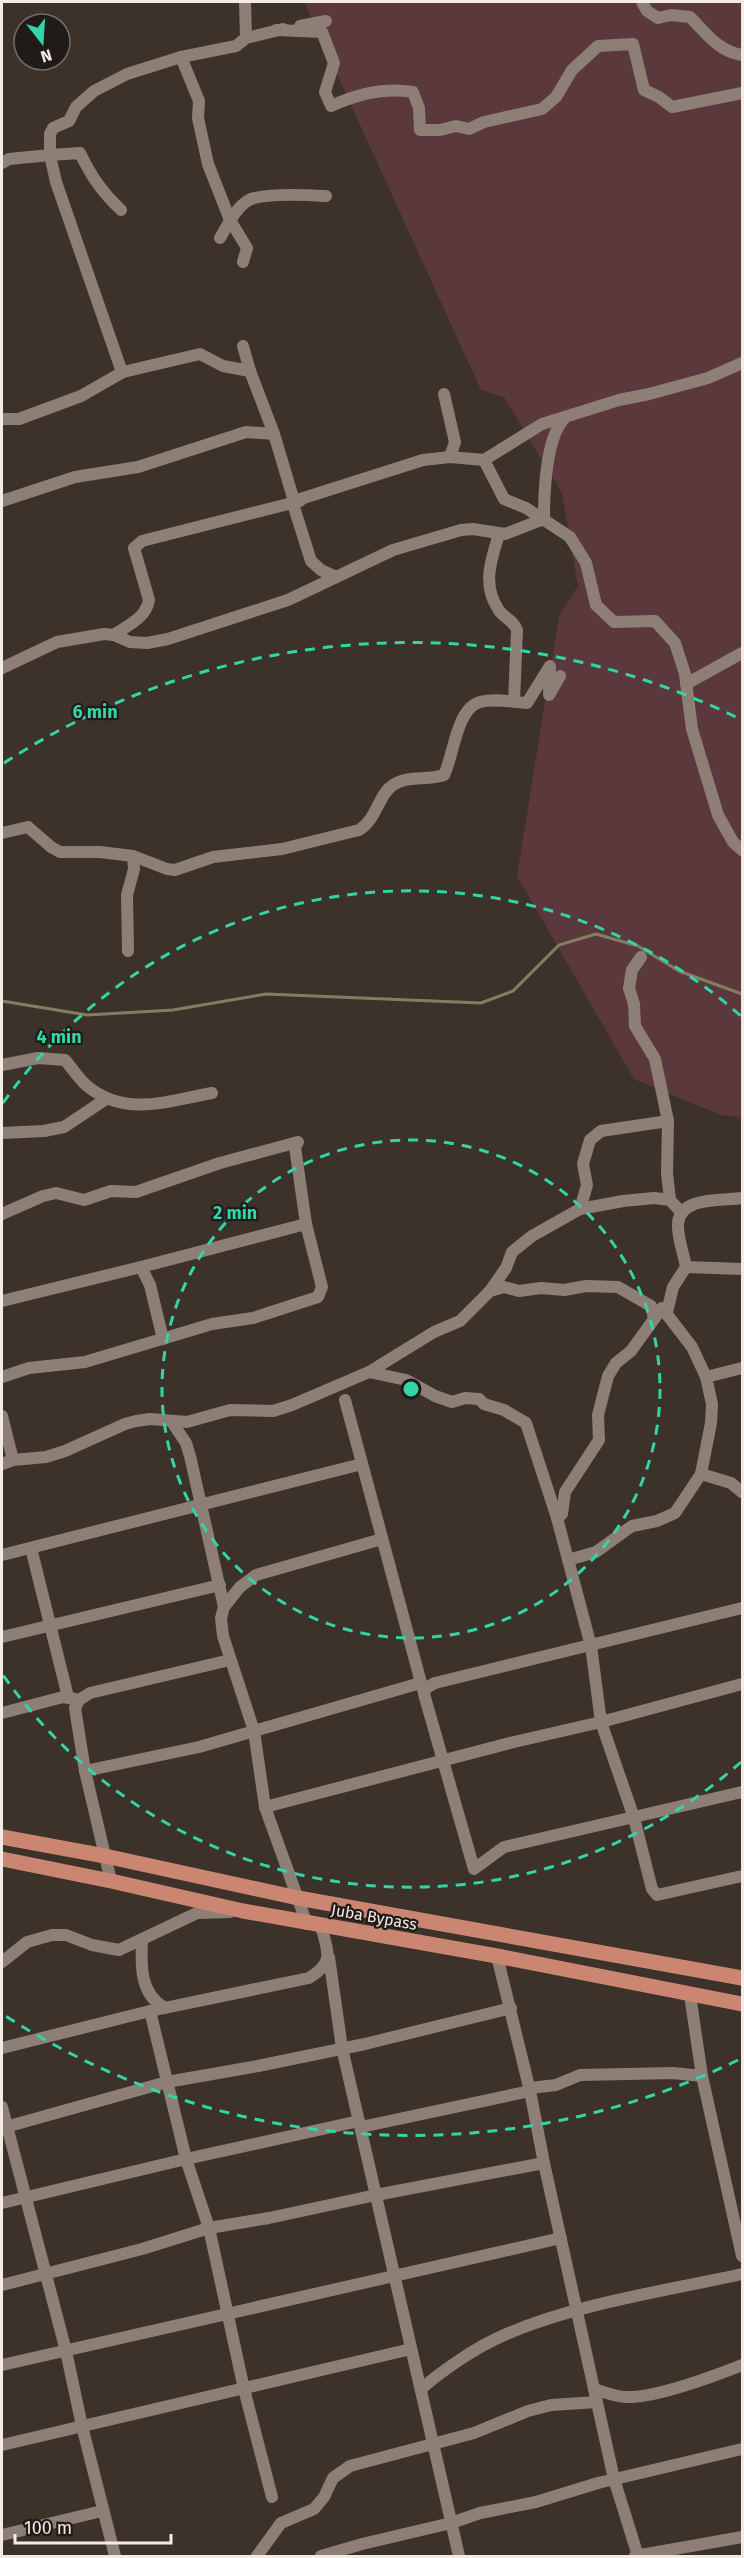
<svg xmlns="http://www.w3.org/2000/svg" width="744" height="2558" font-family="'Fira Sans',sans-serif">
  <rect width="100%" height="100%" fill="#3d322a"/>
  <path fill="#5b383c" d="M304 2H742V1117L721 1115 634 1079 517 876 559 616 578 586 562 493 504 397 481 390Z"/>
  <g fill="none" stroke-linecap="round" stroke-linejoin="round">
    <path stroke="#847e60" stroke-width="3" d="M2 1001 87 1015 173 1010 266 994 481 1003 513 991 559 945 596 934 638 946 679 971 742 994"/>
    <g stroke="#8d7f76" stroke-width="12">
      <path d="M245 2 246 38"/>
      <path d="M642 2 647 11 658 18 671 15 690 17C707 34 718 51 742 55"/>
      <path d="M300 26 326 21"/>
      <path d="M276 30 322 32 334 63 325 92 331 106C357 94 384 87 413 92L419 108 420 130H440L456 126 469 129 484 122 542 109 556 97 572 70 598 46 633 44 644 90 659 97 672 107 742 93"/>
      <path d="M181 57 199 101 198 118 208 164 230 220 247 248 243 262"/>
      <path d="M2 163 9 159 50 155V134L53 128 69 121 76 107 94 91 127 74 181 57 236 46 246 38 283 29"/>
      <path d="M121 210C102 192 91 176 80 153L50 155 56 182 122 372"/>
      <path d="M220 238C227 226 236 207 249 200 264 193 309 195 326 196"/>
      <path d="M243 346 250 371 274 434"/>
      <path d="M444 394 455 442 450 457"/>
      <path d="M2 419H19L81 396 123 372 200 354 223 366 250 371"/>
      <path d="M484 460 504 499 526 508 570 537 586 563 596 605 614 622 655 621 675 643 685 674 692 729 718 815 733 842 742 850"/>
      <path d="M2 501 75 477 138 467 246 432 274 434 294 501 423 460 450 457 484 460 542 424 619 400 649 394 708 378 742 363"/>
      <path d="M293 504 311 561 321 570 336 577"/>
      <path d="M499 534C491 560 482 584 498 609 503 618 513 619 517 630L514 702"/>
      <path d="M114 635C128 625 146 618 149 600L134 548 142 541 300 501"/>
      <path d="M2 668 57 642 104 634 114 635 130 642 147 643 168 639 288 600 393 550 461 530 473 529 505 534 544 519C544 493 546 436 565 418"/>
      <path d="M686 684 742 653"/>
      <path d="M2 833 28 827 51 847 60 852H100L133 856 167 869 175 870 213 857 282 849 359 830C377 819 378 795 393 785 408 775 427 781 444 775 454 755 456 709 480 702 494 698 513 702 527 703L550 666 549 695 560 676"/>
      <path d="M128 951 127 895 134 869 133 856"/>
      <path d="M641 957 632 970 629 988 634 1004 635 1026 655 1059 668 1121 667 1173 670 1200 681 1212"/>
      <path d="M2 1065 38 1058 65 1060C72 1068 78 1078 86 1085 125 1118 167 1101 212 1093"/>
      <path d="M2 1133 44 1131 64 1127 106 1099"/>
      <path d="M580 1209 587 1185 583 1164 590 1140 601 1131 668 1121"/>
      <path d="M2 1214 43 1196 56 1193 84 1200 111 1191 136 1192 220 1163 298 1142 295 1147 306 1224 322 1287 318 1297 253 1318 212 1324 85 1362 29 1368 2 1377"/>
      <path d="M141 1267 306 1224"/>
      <path d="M686 1267 742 1269"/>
      <path d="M490 1291 504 1287 519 1291 541 1288 564 1290 586 1286 618 1287 651 1306 654 1318"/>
      <path d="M2 1301 141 1267 150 1285 163 1339"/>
      <path d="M667 1312 673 1287 686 1267C684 1254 677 1237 678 1224 679 1196 723 1201 742 1198"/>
      <path d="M369 1372 406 1380 435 1396 452 1402 465 1398 479 1399 484 1404 504 1410 526 1423 557 1518 591 1646 601 1722 634 1818 652 1889 657 1895 742 1876"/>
      <path d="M706 1377 742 1368"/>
      <path d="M345 1400 423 1690"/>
      <path d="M2 1416 13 1460"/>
      <path d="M172 1422 186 1443 190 1456 224 1607"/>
      <path d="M2 1464 13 1460 46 1457 65 1451 125 1424 136 1421 150 1419 187 1422 230 1410 273 1411 292 1405 369 1372 434 1332 460 1321 490 1291 506 1268 512 1252 532 1236 580 1209 623 1201 654 1198 670 1200"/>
      <path d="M701 1474 731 1483 742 1492"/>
      <path d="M557 1518 562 1514 565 1492 599 1440 598 1415 608 1376 616 1363 631 1351 662 1308 692 1347 706 1377 712 1404 711 1423 701 1474 675 1513 657 1521 632 1526 596 1552 568 1560"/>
      <path d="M31 1548 68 1697"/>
      <path d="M2 1555 362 1464"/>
      <path d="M742 1608 435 1683 426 1688 424 1694 474 1869 504 1847 742 1792"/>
      <path d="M2 1637 220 1585"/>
      <path d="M2 1713 63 1697 75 1699"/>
      <path d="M85 1771 199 1747 417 1684"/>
      <path d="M265 1807 514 1742 601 1722 742 1684"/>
      <path d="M111 1881 85 1771 75 1708 79 1700 90 1693 230 1660"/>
      <path d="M307 1924 265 1807 254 1731 223 1636 221 1618 224 1607 240 1587 256 1575 382 1539"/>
      <path d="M142 1939C141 1964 139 1994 165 2008"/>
      <path d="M497 1956 530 2091 544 2163 614 2479 638 2556"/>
      <path d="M329 1957 342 2048 459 2556"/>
      <path d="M2 1962 27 1942 52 1935H66L92 1945 119 1950 197 1913 230 1912"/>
      <path d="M690 1995 702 2076 742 2256"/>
      <path d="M150 2011 186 2159 209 2228 244 2389 272 2497"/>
      <path d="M2 2048 150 2011 309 1978C335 1962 328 1953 321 1926"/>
      <path d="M530 2088 556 2085 580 2075 673 2073 702 2076"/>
      <path d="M2 2107 66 2351 82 2426 115 2556"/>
      <path d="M361 2127 530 2091"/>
      <path d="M2 2128 167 2082 258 2066 365 2044 511 2008"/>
      <path d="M2 2203 186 2159 359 2121"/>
      <path d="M2 2285 142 2249 209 2228 269 2218 376 2195 544 2163"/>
      <path d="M2 2365 561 2238"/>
      <path d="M421 2389C443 2370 475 2348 502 2336 574 2304 665 2291 742 2274"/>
      <path d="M594 2389C604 2392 616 2397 626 2397 655 2398 714 2376 742 2365"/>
      <path d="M2 2445 411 2349"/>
      <path d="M2 2535 102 2511"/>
      <path d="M257 2556 281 2523 314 2509 324 2497 333 2478 350 2466 474 2433 528 2411 551 2405 597 2402"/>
      <path d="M321 2556 362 2544 451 2523 480 2513 536 2502 598 2483 742 2449"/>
      <path d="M635 2556 742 2537"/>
    </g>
    <g stroke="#cb8672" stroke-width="15">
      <path d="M2 1837 105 1856 298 1898 742 1978"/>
      <path d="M2 1859 111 1881 243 1911 497 1956 742 2004"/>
    </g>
  </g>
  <g fill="none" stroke="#32d4a9" stroke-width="3" stroke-dasharray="10 8">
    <circle cx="411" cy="1389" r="249"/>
    <path d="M741 1762A498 498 0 0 1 3 1675M3 1103A498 498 0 0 1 741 1016"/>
    <path d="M738 2060A747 747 0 0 1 4 2015M4 763A747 747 0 0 1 738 718"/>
  </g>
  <g text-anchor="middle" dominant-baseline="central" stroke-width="4.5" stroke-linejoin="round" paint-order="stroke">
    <g font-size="16" fill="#f3ebe6" stroke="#201b17">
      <text transform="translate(374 1917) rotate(10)">Juba Bypass</text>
    </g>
  </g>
  <circle cx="411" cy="1389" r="9" fill="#32d4a9" stroke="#201b17" stroke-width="3"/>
  <g font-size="18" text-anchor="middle" font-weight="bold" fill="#32d4a9" stroke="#201b17" stroke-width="4.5" stroke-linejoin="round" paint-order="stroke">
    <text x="95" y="718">6 min</text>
    <text x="59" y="1043">4 min</text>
    <text x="235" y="1219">2 min</text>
  </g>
  <rect width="744" height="2558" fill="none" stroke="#f3ebe6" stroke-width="6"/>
  <g transform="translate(42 42) rotate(163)"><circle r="28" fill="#201b17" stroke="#746e6a" stroke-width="1.5"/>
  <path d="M0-4.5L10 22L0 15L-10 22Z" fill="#32d4a9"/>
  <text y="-9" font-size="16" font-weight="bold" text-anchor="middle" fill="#f3ebe6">N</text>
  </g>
  <path d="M15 2534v9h156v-9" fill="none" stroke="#f3ebe6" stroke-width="3"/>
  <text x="24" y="2534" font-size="18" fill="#f3ebe6" stroke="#201b17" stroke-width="4.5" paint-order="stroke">100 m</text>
</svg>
